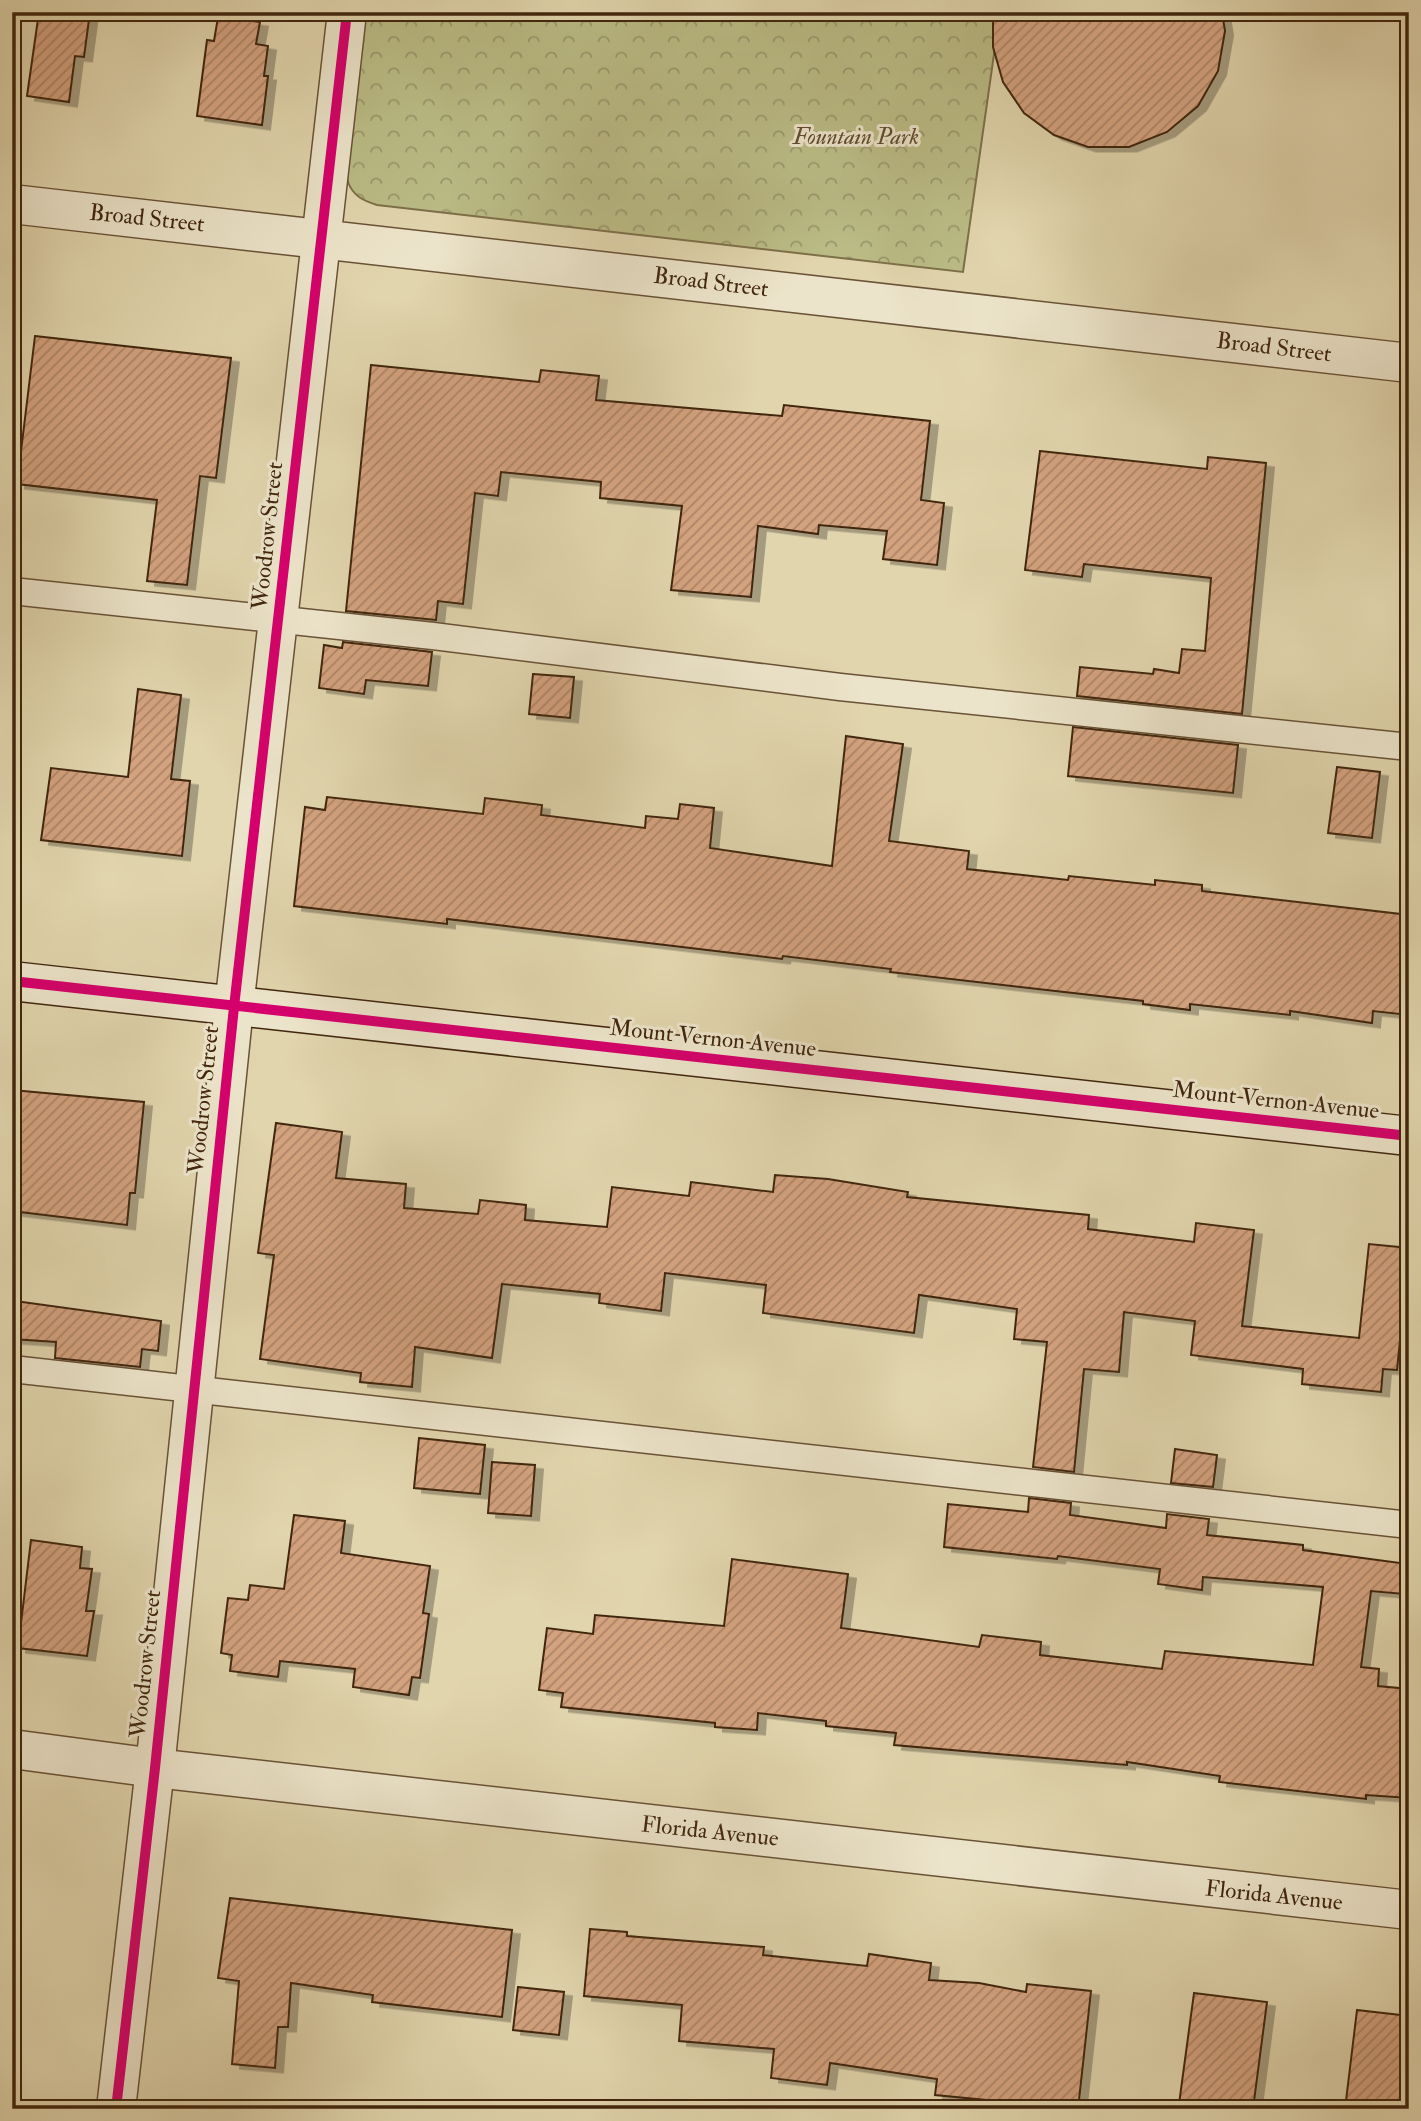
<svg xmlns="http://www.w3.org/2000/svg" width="1421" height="2121" font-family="'IM FELL Double Pica',serif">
  <defs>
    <pattern id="forest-crowns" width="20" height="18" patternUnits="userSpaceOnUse" patternTransform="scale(1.75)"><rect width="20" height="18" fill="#babb85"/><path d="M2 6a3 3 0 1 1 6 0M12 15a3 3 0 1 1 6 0" fill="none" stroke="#99986b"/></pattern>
    <pattern id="building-hatch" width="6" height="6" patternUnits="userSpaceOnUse" patternTransform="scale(1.75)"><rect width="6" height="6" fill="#d3a27f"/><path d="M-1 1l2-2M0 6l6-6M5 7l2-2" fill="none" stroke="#ad8466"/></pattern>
    <filter id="shadow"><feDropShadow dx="8" dy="4.5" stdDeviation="0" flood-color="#0004"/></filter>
  </defs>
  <rect width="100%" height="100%" fill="#e1d5ad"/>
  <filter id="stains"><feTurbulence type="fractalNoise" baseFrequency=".00286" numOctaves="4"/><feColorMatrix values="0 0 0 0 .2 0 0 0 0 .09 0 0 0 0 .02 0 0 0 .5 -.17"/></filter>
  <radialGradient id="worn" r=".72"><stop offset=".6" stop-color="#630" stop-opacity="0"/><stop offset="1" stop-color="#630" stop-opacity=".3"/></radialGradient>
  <path fill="url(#forest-crowns)" stroke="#7e704a" stroke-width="2" d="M363 12H1000L963 272 377 205C364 201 353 196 348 182 340 159 360 44 363 12Z"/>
  <g fill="url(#building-hatch)" stroke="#41260e" stroke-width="2" filter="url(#shadow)">
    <path d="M39 12H90L84 57 75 56 69 102 27 96Z"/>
    <path d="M993 12H1222L1225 31 1218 71 1198 106 1167 132 1129 147H1088L1054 135 1024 113 1003 82 993 47Z"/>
    <path d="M218 17 260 22 256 44 268 46 264 76H268L262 125 197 116 207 40 214 41Z"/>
    <path d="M35 336 231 358 216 478 200 476 187 585 147 581 157 500 17 484Z"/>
    <path d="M371 365 539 382 541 370 599 376 596 400 782 416 784 405 930 421 921 500 944 503 937 565 883 559 887 531 819 525 818 534 758 526 751 597 671 590 682 506 600 498 601 482 501 472 498 496 475 493 463 604 438 601 436 620 346 611Z"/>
    <path d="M1040 451 1207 469 1208 457 1266 463 1242 714 1077 696 1080 667 1153 674 1154 669 1179 673 1182 649 1205 651 1211 578 1084 564 1082 577 1025 570Z"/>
    <path d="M343 642 432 652 428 686 366 680 364 694 319 688 324 645 342 648Z"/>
    <path d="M533 674 574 677 570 718 529 714Z"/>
    <path d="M138 689 181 695 171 779 190 781 182 856 41 840 51 768 128 777Z"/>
    <path d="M1073 727 1238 745 1233 793 1068 776Z"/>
    <path d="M846 736 903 744 889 841 969 851 967 869 1068 880 1069 876 1155 885V880L1202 885V891L1409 915V1015L1373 1011 1372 1023 1290 1011V1015L1190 1004V1010L1143 1004V1001L890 972 891 969 783 956 782 959 447 919V924L294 906 305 807 325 810 327 797 483 814 485 798 542 805 541 815 645 828 646 816 678 819 680 804 714 808 710 848 832 866Z"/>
    <path d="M1337 767 1380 772 1372 838 1328 833Z"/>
    <path d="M12 1090 144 1102 135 1193H130L127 1225 12 1211Z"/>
    <path d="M276 1123 342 1132 336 1178 406 1184 404 1208 478 1214 480 1200 526 1205 525 1220 607 1227 612 1187 689 1196 691 1182 773 1192 775 1175 828 1179 908 1192 907 1197 1089 1215 1088 1229 1194 1242 1196 1223 1254 1230 1242 1326 1359 1338 1369 1244 1409 1248V1322L1402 1321 1397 1370 1383 1369 1381 1392 1302 1384 1303 1369 1191 1355 1195 1321 1124 1312 1119 1372 1084 1369 1074 1472 1033 1467 1047 1342 1014 1339 1017 1309 919 1295 914 1333 763 1313 766 1285 665 1273 661 1311 599 1303 600 1294 502 1284 492 1358 415 1347 412 1387 360 1382 361 1373 260 1359 274 1255 258 1253Z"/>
    <path d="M15 1301 161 1321 158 1351 142 1349 140 1367 55 1358 56 1342 12 1339Z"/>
    <path d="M419 1438 485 1445 480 1494 414 1488Z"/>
    <path d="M1175 1449 1217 1455 1213 1487 1171 1483Z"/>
    <path d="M492 1462 535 1465 531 1516 488 1513Z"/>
    <path d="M1029 1498 1071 1503 1070 1515 1166 1528 1167 1514 1209 1519 1207 1535 1303 1545V1550L1408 1564 1404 1594 1371 1591 1361 1667 1379 1669 1378 1686 1409 1689V1798L1366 1795V1799L1219 1782 1220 1776 1127 1762V1765L894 1745 896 1733 826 1726V1721L758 1713 757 1730 715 1727V1723L561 1707 563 1693 539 1690 547 1628 593 1634 595 1615 724 1626 732 1559 848 1574 841 1628 979 1647 982 1635 1041 1642 1040 1655 1162 1669 1165 1651 1313 1665 1323 1587 1203 1577 1202 1590 1158 1584 1160 1569 1058 1556 1057 1559 944 1547 948 1504 1028 1512Z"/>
    <path d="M294 1515 345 1521 341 1553 430 1566 423 1613 429 1614 420 1678 412 1677 409 1695 353 1687 355 1669 280 1661 278 1677 230 1671 232 1655 221 1653 228 1598 248 1600 250 1585 284 1589Z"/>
    <path d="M31 1540 82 1547 80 1568 92 1569 86 1611H94L87 1656 18 1648Z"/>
    <path d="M230 1898 512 1930 502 2017 372 2002 373 1995 291 1983 288 2027H278L275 2068 232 2064 239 1981 218 1978Z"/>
    <path d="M590 1929 627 1932V1936L764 1947 763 1955 867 1966 869 1954 931 1963 929 1980 979 1983 1026 1992 1027 1984 1091 1991 1078 2109H1028V2104L935 2095 937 2079 830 2063 827 2085 771 2078 774 2049 679 2041 682 2005 584 1996Z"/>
    <path d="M518 1987 564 1992 559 2035 513 2030Z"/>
    <path d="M1194 1993 1267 2002 1253 2109 1179 2104Z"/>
    <path d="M1357 2010 1409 2016V2052L1402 2109H1345Z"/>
  </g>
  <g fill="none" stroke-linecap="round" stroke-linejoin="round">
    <defs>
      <g id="lane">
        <path d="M12 591 433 636 840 687 1409 747"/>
        <path d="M12 1369 1409 1525"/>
      </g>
      <g id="street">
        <path d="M12 204 1409 363"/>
        <path d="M12 1749 155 1768 1409 1910"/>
        <path d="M116 2109 155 1768 234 1007 347 12"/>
      </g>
      <path id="secondary" d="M12 981 1409 1136"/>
    </defs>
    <use href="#lane" stroke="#695236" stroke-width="29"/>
    <use href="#street" stroke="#695236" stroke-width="41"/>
    <use href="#secondary" stroke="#41260e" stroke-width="41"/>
    <use href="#lane" stroke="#ece4ca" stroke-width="26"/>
    <use href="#street" stroke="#ece4ca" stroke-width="38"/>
    <use href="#secondary" stroke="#ece4ca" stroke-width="38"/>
    <defs>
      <g id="cycleway">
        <path d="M12 981 1409 1136"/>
        <path d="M116 2109 155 1768 234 1007 347 12"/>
      </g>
    </defs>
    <use href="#cycleway" stroke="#ece4ca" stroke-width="15"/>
    <use href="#cycleway" stroke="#d6006c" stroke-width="10"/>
  </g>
  <g text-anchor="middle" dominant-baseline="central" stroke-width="6" stroke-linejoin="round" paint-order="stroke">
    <g font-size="23" font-style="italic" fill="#5f4b2c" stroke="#ece4ca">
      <text x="856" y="136">Fountain Park</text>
    </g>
    <g font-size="23" fill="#41260e" stroke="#ece4ca">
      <text transform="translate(147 218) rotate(6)">Broad Street</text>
      <text transform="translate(711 282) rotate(7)">Broad Street</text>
      <text transform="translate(1274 347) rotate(7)">Broad Street</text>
      <text transform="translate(267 536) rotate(-84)">Woodrow Street</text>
      <text transform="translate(713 1038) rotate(6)">Mount Vernon Avenue</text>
      <text transform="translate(203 1100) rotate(-84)">Woodrow Street</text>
      <text transform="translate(1276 1100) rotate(6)">Mount Vernon Avenue</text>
      <text transform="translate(145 1664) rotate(-84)">Woodrow Street</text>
      <text transform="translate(710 1831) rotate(6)">Florida Avenue</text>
      <text transform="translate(1274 1895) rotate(6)">Florida Avenue</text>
    </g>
  </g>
  <rect width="1421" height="2121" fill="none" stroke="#e1d5ad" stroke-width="42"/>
  <rect x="14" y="14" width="1393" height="2093" fill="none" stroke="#41260e" stroke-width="3.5"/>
  <rect x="21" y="21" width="1379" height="2079" fill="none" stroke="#41260e" stroke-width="2"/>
  <rect width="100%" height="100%" filter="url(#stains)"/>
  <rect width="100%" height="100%" fill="url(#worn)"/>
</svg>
